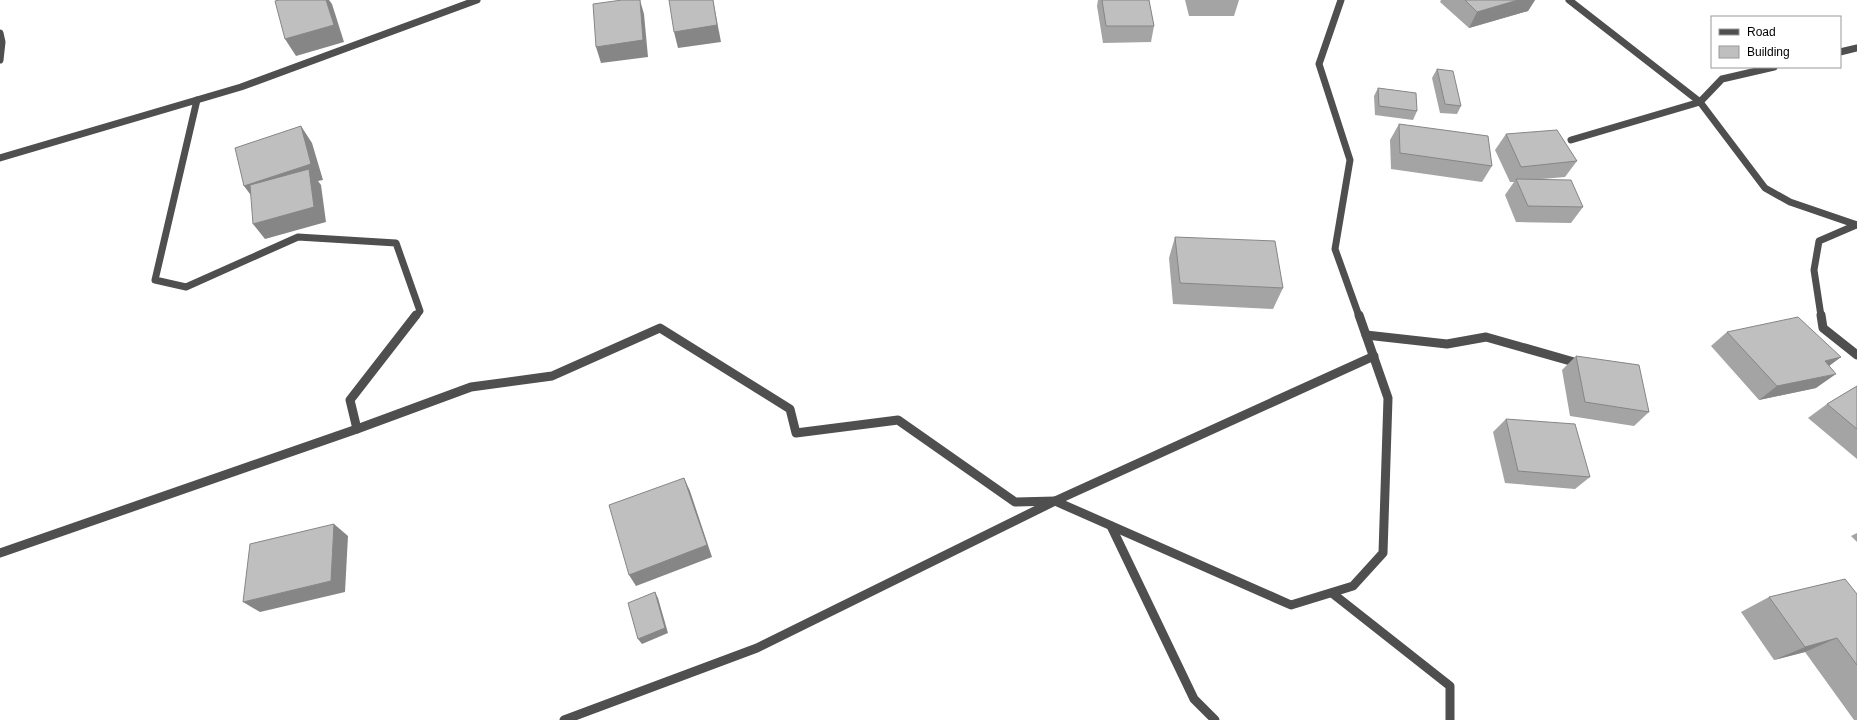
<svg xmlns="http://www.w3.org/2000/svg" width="1857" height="720" font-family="Helvetica,sans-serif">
  <rect width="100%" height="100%" fill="#fff"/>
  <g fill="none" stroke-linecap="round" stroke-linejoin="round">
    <g stroke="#4f4f4f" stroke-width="7">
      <path d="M1341 0 1319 64 1350 160 1335 249 1359 316"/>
      <path d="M1569 0 1700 102 1765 188 1790 202 1857 225"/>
      <path d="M0 33 2 42 0 60"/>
      <path d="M1840 52 1857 48"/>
      <path d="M197 100 155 280 186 287 298 237 396 243 420 311 416 316"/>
      <path d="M1571 140 1700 102 1722 79 1774 67"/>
      <path d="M0 158 241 87 477 0"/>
      <path d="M1821 316 1814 270 1819 241 1856 225"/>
    </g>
    <g stroke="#4f4f4f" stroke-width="9">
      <path d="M416 315 350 400 357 429 471 387 552 376 660 328 790 409 796 433 898 420 1015 502 1055 501 1291 605 1353 586 1383 553 1388 398 1359 315"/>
      <path d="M1821 315 1823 328 1857 355"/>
      <path d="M1366 335 1447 344 1486 337 1581 364"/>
      <path d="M1111 526 1194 699 1215 720"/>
      <path d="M0 553 357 429"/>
      <path d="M1332 593 1450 686V720"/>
      <path d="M564 720 757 648 1055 501 1374 356"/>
    </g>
  </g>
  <g fill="#a4a4a4">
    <path d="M1098 0H1149L1154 26 1151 42 1103 43 1097 6Z"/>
    <path d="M1185 0H1239L1234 16H1189Z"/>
    <path d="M1441 0H1535L1528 11 1469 28 1440 2Z"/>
    <path d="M1437 69 1461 106 1457 114 1440 113 1432 78Z"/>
    <path d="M1378 88 1417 111 1413 120 1375 115 1374 96Z"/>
    <path d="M1399 124 1492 166 1482 182 1391 169 1390 140Z"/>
    <path d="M1506 134 1577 161 1565 177 1542 179 1583 207 1571 223 1516 222 1505 195 1514 182H1510L1495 150Z"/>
    <path d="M1175 237 1283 288 1273 309 1173 304 1169 258Z"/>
    <path d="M1727 332 1841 357 1829 366 1816 388 1759 400 1711 346Z"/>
    <path d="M1576 356 1649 412 1634 426 1570 416 1562 370Z"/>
    <path d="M1857 386V459L1808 418 1827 404Z"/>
    <path d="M1506 419 1590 477 1575 489 1505 483 1493 432Z"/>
    <path d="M1857 533V542L1851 536Z"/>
    <path d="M1857 594V720H1854L1805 652 1774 660 1741 612 1769 597Z"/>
  </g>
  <g fill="#868686">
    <path d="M326 0H329L332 4 344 42 296 56 285 39Z"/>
    <path d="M640 0 644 14 648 57 601 63 596 47Z"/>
    <path d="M713 0 721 42 678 48 674 32Z"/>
    <path d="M1518 0H1535L1528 11 1469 28 1477 12Z"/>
    <path d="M301 126 312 143 323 180 318 181 321 185 326 222 265 239 253 224 256 202 244 186Z"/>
    <path d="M1841 357 1822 371 1825 361Z"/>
    <path d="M1836 374 1816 388 1759 400 1777 386Z"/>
    <path d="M684 478 690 491 712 557 636 586 629 575Z"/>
    <path d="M334 524 348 536 345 592 260 612 243 602Z"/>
    <path d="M655 592 658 598 668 633 642 644 638 639Z"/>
    <path d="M1837 638 1805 652 1774 660 1805 647Z"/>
  </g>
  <g fill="#bfbfbf" stroke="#868686">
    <path d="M279 0H326L334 25 285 39 275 1Z"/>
    <path d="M622 0H640L643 40 596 47 593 4Z"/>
    <path d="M669 0H713L717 25 674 32Z"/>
    <path d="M1102 0H1149L1154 26H1106Z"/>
    <path d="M1465 0H1518L1477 12Z"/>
    <path d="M1437 69 1453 71 1461 106 1445 104Z"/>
    <path d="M1378 88 1416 93 1417 111 1379 106Z"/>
    <path d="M1399 124 1488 136 1492 166 1400 153Z"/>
    <path d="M301 126 311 164 244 186 235 148Z"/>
    <path d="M1557 130 1577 161 1521 167 1506 134Z"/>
    <path d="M309 169 314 207 253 224 250 185Z"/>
    <path d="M1516 179 1571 180 1583 207 1528 206Z"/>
    <path d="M1175 237 1275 241 1283 288 1180 283Z"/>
    <path d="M1798 317 1841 357 1825 361 1836 374 1777 386 1727 332Z"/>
    <path d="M1576 356 1639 365 1649 412 1585 402Z"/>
    <path d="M1857 386V429L1827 404Z"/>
    <path d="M1506 419 1575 424 1590 477 1518 471Z"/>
    <path d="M684 478 707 545 629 575 609 505Z"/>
    <path d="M334 524 331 581 243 602 250 544Z"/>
    <path d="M1845 579 1857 594V665L1837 638 1805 647 1769 597Z"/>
    <path d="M655 592 665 628 638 639 628 603Z"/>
  </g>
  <rect x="1711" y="16" width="130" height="52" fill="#ffffff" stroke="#999999"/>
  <rect x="1719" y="29" width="20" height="6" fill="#4f4f4f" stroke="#999999"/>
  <text x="1747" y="36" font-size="12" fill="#000000">Road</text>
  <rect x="1719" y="46" width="20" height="12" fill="#bfbfbf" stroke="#999999"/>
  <text x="1747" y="56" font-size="12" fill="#000000">Building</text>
</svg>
